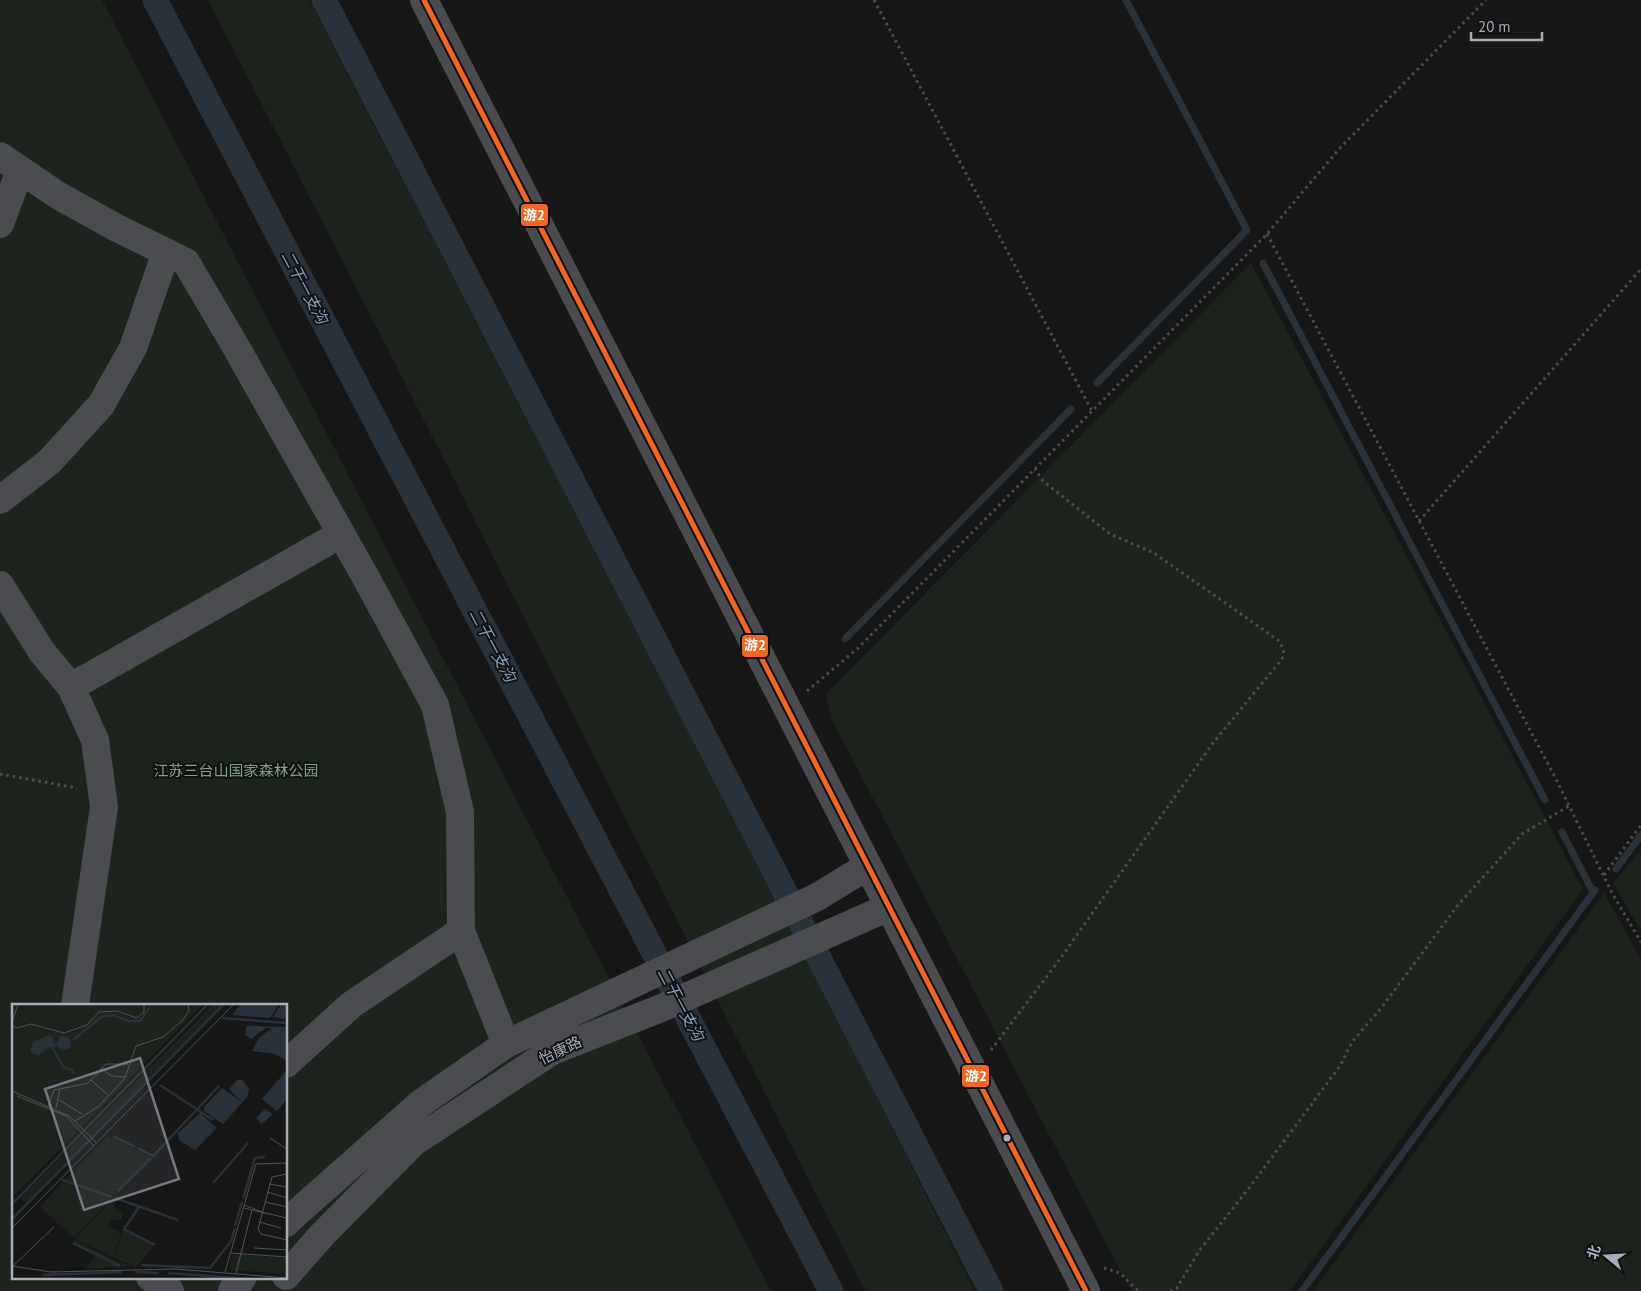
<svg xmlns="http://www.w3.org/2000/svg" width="1641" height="1291" font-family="'PT Sans','Noto Sans SC',sans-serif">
  <rect width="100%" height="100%" fill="#171717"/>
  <g fill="#1d241e" fill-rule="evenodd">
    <path d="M0 0H102L771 1291H0ZM14 1005H286V1277H14Z"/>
    <path d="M208 0H309L852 1049 975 1291H865L395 363Z"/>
    <path d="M1251 263 1583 889 1290 1291H1131L832 720 826 694Z"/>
    <path d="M1639 852 1641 854V931L1613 883Z"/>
    <path d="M1604 893 1641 959V1291H1313Z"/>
  </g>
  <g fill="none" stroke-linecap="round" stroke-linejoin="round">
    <g stroke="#2a3239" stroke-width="7">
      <path d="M1263 263 1545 800"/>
      <path d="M1097 383 1247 230 1126 0"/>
      <path d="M845 639 1071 409"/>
      <path d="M1562 832 1593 892"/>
      <path d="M1616 869 1641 835"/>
      <path d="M1302 1291 1595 890"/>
    </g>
    <g stroke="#2a3239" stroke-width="25">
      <path d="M155 0 831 1291"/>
      <path d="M324 0 991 1291"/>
    </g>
    <g stroke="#4d4e52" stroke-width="3" stroke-dasharray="2.5 4" stroke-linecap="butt">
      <path d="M874 0 1092 411"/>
      <path d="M1267 234 1556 779 1612 893 1641 942"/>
      <path d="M1419 521 1641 269"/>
      <path d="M807 691 857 649 1267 234 1340 148 1486 0"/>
      <path d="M0 774 77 788"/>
      <path d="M1604 875 1641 825"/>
      <path d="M991 1050 1057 963 1213 743 1282 659 1284 650 1278 640 1154 553 1110 534 1043 481 1035 469"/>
      <path d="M1104 1268 1120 1273 1136 1289 1141 1291"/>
      <path d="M1170 1291 1177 1288 1199 1251 1249 1188 1340 1066 1352 1042 1382 1007 1458 905 1522 834 1569 806"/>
    </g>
    <g stroke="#4b4c50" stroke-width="28">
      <path d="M424 0 1086 1291"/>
      <path d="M0 156 59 196 117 228 186 262 236 347 365 576 435 705 460 812 461 931 506 1044"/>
      <path d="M0 224 20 170"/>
      <path d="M0 500 49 462 101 405 133 348 166 252"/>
      <path d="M0 585 42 652 71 687 95 740 104 807 75 1005"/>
      <path d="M71 687 341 534"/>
      <path d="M286 1064 351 1005 461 931"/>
      <path d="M286 1223 292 1217 421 1103 506 1044 817 897 868 866"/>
      <path d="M286 1276 322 1235 414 1142 552 1051 659 1009 889 907"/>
      <path d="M150 1277 170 1291"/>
      <path d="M232 1291 243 1277"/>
    </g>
    <defs>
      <path id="bus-1" d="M424 0 1086 1291"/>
    </defs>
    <use href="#bus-1" stroke="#111113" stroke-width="9"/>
    <use href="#bus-1" stroke="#f26522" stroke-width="5"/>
  </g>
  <circle fill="#a8adb8" stroke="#111113" stroke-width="2" cx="1007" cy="1138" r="4.5"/>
  <g text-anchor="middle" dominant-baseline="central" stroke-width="4" stroke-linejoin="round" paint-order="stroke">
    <g font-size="15" fill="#7fa381" stroke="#111113">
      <text x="236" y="770">江苏三台山国家森林公园</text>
    </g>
    <g font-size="15" fill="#a8adb8" stroke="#111113">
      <text transform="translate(560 1050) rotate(-26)">怡康路</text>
    </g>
    <g font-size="16" font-style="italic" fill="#7f9bb3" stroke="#111113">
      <text transform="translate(305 287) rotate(62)">二干一支沟</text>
      <text transform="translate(493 645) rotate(62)">二干一支沟</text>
      <text transform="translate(681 1004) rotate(62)">二干一支沟</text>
    </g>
  </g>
  <g transform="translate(12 1004)">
    <rect width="275" height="275" fill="#171717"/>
    <path d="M191 0 0 194V1ZM201 0H211L14 199 8 194ZM96 132 138 153 100 192 52 177ZM51 178 100 194 62 234 28 203ZM101 194 104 195 102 202 112 210 108 217 101 215 96 221 109 229 101 253 63 235ZM111 225 142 242 124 263 102 254ZM63 236 109 259 120 262 73 265 83 252 60 240ZM221 250 275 254V270L217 266Z" fill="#1d241e"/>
    <path d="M229 0H267L258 14 220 11ZM269 0H275V12L272 15 261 13ZM212 21 275 23V57L263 50 240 47 247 34 260 24H254L239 35 233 31 234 22ZM37 31 41 33 42 41 26 51 18 48 21 38ZM45 39a7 7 0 1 1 14 0a7 7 0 1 1-14 0ZM275 66V95L265 107 250 95ZM225 76H230L237 84 236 92 211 120 192 107V103L210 84 229 97 217 85ZM253 105 261 110 250 120 244 114ZM188 109 205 124 183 146 167 136 166 129Z" fill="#2a3239"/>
    <path fill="none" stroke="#2a3239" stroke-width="2.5" d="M210 14 275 19M61 36 89 13 102 11 116 17H128L137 4M45 41 40 42 51 63 61 66 62 70M148 81 201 116M101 132 123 143M126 144 141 152 207 82M50 176 100 193M201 179 236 139M106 187 139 154M103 194 166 216M231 195 243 154 253 153M0 200 196 0M127 203 112 225 143 241M0 215 212 0M223 222 230 198M61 239 108 262M129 261 198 264 219 237 223 224M123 268 147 269M156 269 237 275M31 271 110 268"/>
    <path fill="none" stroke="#515357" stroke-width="1" d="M0 19 6 0M0 22 5 24 19 20 52 29 75 21 87 8 105 7 125 14 132 8V0M88 64 100 72 113 73M79 76 97 92M48 85 76 79 94 60H116M0 87 57 112 85 139M5 92 54 112 82 142M47 96 70 110M36 102 42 86 48 85 44 104M63 117 86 103 113 74 124 42 151 33 171 16 177 7 176 0M258 134 275 145M275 170 260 173 246 225 249 230 275 236M257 180 275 183M255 188 275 194M253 198 275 203M232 204 253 209 232 201M253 209 275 214M247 218 269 224M0 224 222 0M242 244 275 246M219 249 275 253M0 262 39 268 164 265 275 274M1 262 42 223M213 268 244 160 275 159M224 269 240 206"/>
    <path fill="#757880" fill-opacity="0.15" stroke="#757880" stroke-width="2.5" d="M128 54 167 175 72 206 33 85Z"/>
    <rect width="275" height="275" fill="none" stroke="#a8adb8" stroke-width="2.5"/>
  </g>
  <g stroke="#111113" stroke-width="2">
    <rect x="520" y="203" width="29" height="24" rx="5" fill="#f26522"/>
    <rect x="741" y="634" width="28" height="24" rx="5" fill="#f26522"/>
    <rect x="961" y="1064" width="29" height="24" rx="5" fill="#f26522"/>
  </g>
  <g font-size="14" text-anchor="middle" font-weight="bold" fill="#fff">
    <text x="534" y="220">游2</text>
    <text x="755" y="650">游2</text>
    <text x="976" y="1081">游2</text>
  </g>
  <g transform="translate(1606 1256) rotate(288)" stroke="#111113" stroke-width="4" paint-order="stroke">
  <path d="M0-4L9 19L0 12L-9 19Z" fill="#a8adb8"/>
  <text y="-8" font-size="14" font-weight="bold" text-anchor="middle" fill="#a8adb8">北</text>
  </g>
  <path d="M1471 32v8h71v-8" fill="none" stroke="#a8adb8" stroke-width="2.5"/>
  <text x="1478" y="32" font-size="15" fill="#a8adb8" stroke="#111113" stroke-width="4" paint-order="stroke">20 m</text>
</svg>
